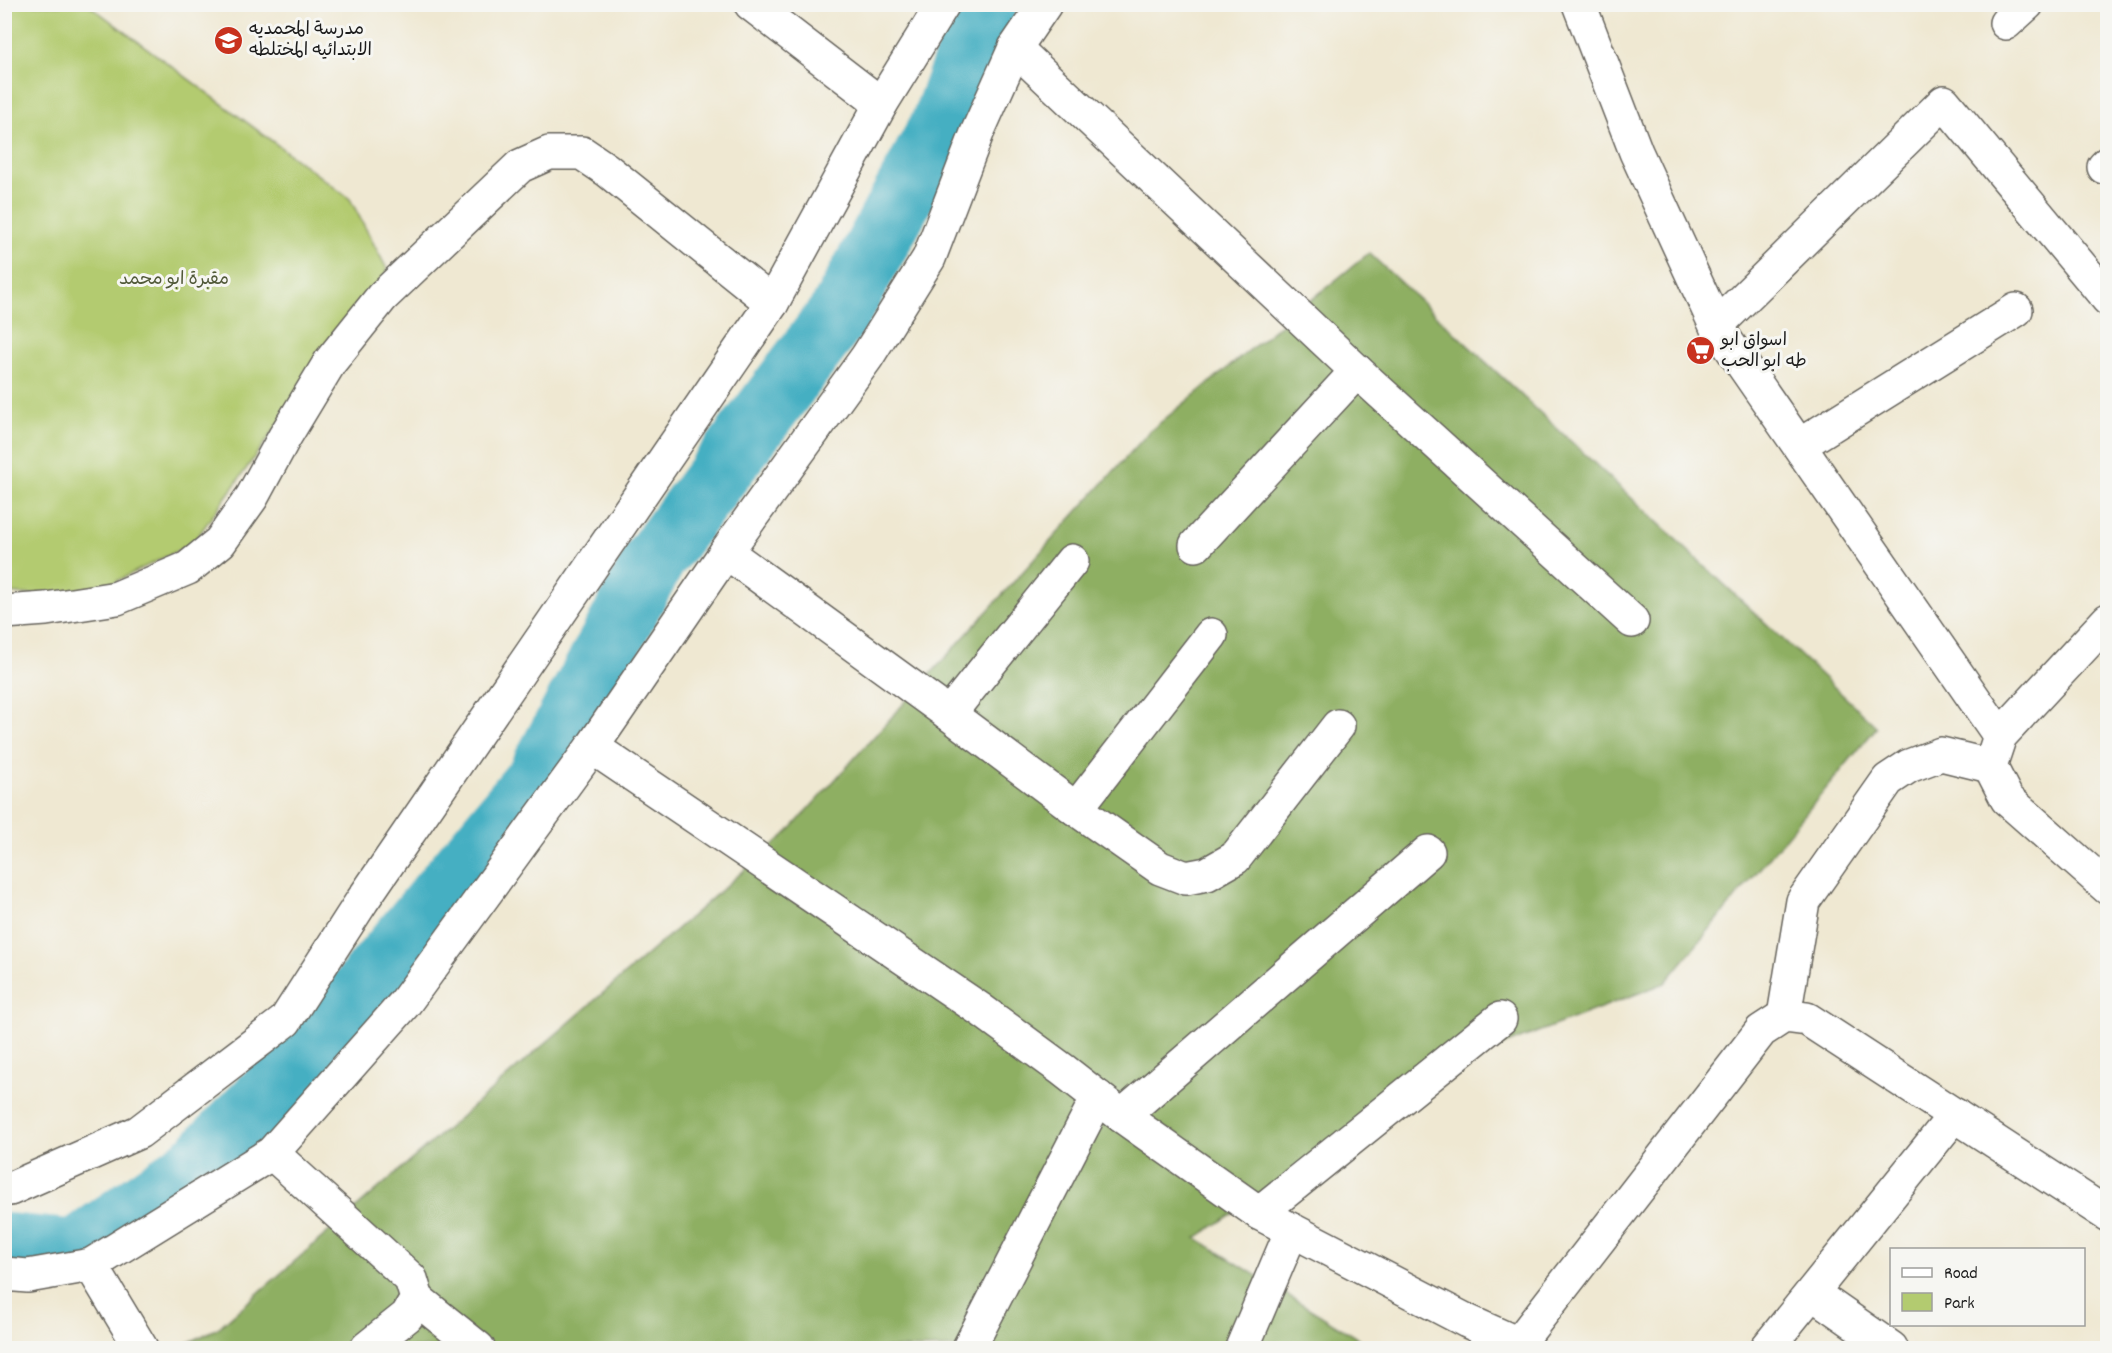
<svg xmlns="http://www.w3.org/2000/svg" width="2112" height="1353" font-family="Dekko,'Playpen Sans Arabic',sans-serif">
  <rect width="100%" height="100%" fill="#f6f6f2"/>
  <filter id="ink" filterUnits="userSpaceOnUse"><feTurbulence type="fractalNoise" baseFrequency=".0167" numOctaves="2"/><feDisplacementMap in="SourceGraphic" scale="12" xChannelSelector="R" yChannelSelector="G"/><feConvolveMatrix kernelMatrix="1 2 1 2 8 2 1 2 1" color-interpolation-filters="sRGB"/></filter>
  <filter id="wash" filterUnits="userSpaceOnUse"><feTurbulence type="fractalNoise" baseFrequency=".008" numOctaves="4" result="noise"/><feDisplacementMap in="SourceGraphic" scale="24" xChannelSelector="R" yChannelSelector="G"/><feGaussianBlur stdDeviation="1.35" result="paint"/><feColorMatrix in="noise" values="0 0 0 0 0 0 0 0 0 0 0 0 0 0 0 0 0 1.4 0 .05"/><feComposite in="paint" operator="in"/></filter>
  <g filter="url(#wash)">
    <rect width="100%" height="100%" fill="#efe8d2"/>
    <path fill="#b3cb70" stroke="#687446" stroke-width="1.5" d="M4 5H89L350 199 388 271 193 543 83 598 5 593Z"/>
    <path fill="#8eaf62" stroke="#55663f" stroke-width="1.5" d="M1369 253 1877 727 1665 983 1460 1062 1196 1238 1373 1348H178L218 1328 786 834 1150 431Z"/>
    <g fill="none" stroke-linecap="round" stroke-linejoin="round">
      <path stroke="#44afc2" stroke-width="63" d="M4 1244 75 1251 196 1166 323 1037 537 778 655 558 841 311 941 126 986 4"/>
    </g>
  </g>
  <g filter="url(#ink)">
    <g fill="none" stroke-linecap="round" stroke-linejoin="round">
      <defs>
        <g id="street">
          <path d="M751 4 881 104"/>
          <path d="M1579 4 1636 152 1716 326 2000 736"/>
          <path d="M2006 23 2027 4"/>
          <path d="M1015 48 1357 371 1632 621"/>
          <path d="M2104 167 2108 163"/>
          <path d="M1716 326 1944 102 2108 299"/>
          <path d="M1800 445 2016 310"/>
          <path d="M1196 545 1357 371"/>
          <path d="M726 552 949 714 1076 809 1160 868 1186 878 1207 874 1235 858 1338 726"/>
          <path d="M4 612 46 609 117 598 188 568 220 542 252 497 284 438 330 362 382 297 520 166 549 153H582L607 170 772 303"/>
          <path d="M2108 620 2000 736 1990 766 2007 799 2108 888"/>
          <path d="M949 714 1072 561"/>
          <path d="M592 747 981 1010 1063 1070 1122 1116 1259 1213 1467 1321 1527 1348"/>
          <path d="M1076 809 1211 635"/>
          <path d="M1784 1016 1803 901 1888 780 1909 766 1941 754 1990 766"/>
          <path d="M1122 1116 1428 852"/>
          <path d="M272 1153 411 1279 417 1299 407 1316 367 1348"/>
          <path d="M1259 1213 1500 1019"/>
          <path d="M91 1265 141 1348"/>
          <path d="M4 1274 28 1276 91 1265 272 1153 405 1003 592 747 726 552 867 357 929 258 977 133 1015 48 1045 4"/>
          <path d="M1812 1293 1891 1348"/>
          <path d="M417 1299 478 1348"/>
          <path d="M1518 1344 1761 1031 1784 1016 1807 1019 2108 1215"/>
          <path d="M969 1348 1098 1097"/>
          <path d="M1242 1348 1292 1230"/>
          <path d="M1767 1348 1955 1115"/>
        </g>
        <path id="secondary" d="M4 1189H10L139 1132 285 1021 362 901 772 303 881 104 943 4"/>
      </defs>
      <use href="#street" stroke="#66635c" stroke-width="36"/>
      <use href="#secondary" stroke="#66635c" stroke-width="36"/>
      <use href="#street" stroke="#fff" stroke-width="33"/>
      <use href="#secondary" stroke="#fff" stroke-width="33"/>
    </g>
  </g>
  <defs>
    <symbol id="school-disc" viewBox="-11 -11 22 22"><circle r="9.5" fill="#c8321e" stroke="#f6f6f2"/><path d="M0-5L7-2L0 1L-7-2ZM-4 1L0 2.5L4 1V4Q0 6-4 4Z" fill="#fff"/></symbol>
    <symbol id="supermarket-disc" viewBox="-11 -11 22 22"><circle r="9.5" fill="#c8321e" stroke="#f6f6f2"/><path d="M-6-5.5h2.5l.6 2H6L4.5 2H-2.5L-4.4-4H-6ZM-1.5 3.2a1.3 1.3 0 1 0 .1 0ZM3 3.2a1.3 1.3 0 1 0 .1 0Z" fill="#fff"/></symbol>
  </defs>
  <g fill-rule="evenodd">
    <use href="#school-disc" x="212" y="24" width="33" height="33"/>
    <use href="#supermarket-disc" x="1684" y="334" width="33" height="33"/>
  </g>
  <g text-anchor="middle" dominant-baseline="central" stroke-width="6" stroke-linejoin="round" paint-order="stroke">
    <g font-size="18" fill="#1c1c1c" stroke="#f6f6f2" text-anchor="start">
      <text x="249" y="30">مدرسة المحمديه<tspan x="249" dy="21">الابتدائيه المختلطه</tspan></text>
      <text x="1721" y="341">اسواق ابو<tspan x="1721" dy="21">طه ابو الحب</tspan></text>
    </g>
    <g font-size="18" fill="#515939" stroke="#f6f6f2">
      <text x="174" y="280">مقبرة ابو محمد</text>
    </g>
  </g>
  <rect width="2112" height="1353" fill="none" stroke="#f6f6f2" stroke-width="24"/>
  <rect x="1890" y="1248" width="195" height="78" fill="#f6f6f2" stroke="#9f9f9c" stroke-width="1.5"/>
  <rect x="1902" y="1268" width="30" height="9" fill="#ffffff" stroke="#9f9f9c" stroke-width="1.5"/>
  <text x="1944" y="1278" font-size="18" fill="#1c1c1c">Road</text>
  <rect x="1902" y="1293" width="30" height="18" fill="#b3cb70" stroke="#9f9f9c" stroke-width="1.5"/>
  <text x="1944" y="1308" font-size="18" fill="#1c1c1c">Park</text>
</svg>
